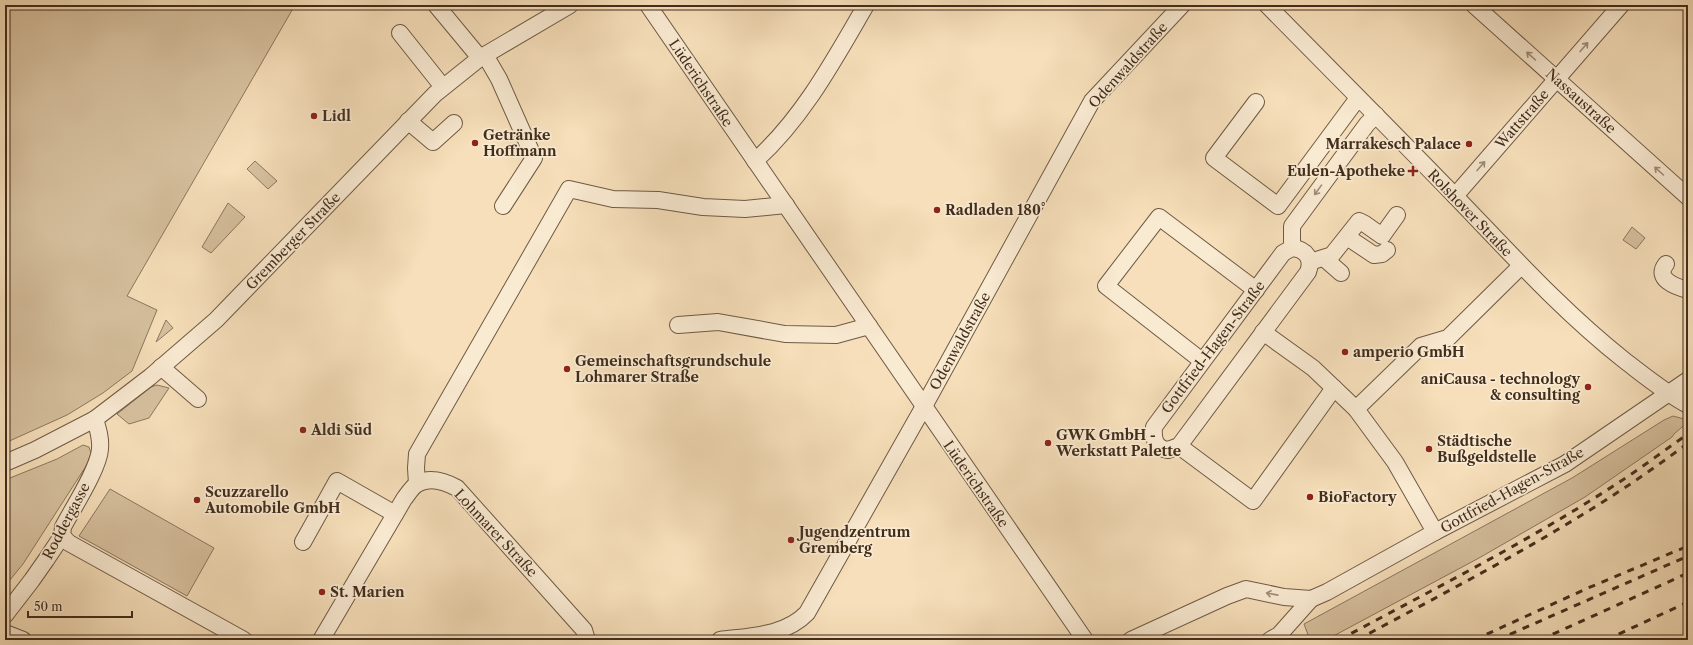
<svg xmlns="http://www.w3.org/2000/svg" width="1693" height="645" font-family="'Libre Caslon Text',serif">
  <rect width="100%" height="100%" fill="#f6dfba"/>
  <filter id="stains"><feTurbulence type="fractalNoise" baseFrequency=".005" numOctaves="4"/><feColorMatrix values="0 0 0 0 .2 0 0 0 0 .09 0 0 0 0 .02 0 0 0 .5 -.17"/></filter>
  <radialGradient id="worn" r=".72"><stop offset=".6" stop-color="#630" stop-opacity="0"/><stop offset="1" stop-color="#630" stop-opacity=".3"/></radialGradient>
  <g fill="#d7c19f" stroke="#8c775e">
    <path d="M5 5H295L127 296 157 310 132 371 103 393 67 415 5 443Z"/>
    <path d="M255 161 277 181 268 189 247 169Z"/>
    <path d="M228 203 245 217 211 253 202 247Z"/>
    <path d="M1632 227 1645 238 1636 249 1623 240Z"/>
    <path d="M166 320 173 328 156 342Z"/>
    <path d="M157 385 169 388 149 418 129 424 117 414 151 387Z"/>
    <path d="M1673 416 1688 420V422L1674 434 1672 437 1585 497 1479 558 1326 640H1310L1304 624 1572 478 1664 420Z"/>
    <path d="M83 445 89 447 91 453 88 463 23 564 5 586V480L57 459Z"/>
    <path d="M110 489 214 548 187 596 79 536Z"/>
  </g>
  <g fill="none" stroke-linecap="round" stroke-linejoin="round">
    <defs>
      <g id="minor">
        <path d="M436 5 480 58"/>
        <path d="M648 5 1085 640"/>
        <path d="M1267 5C1330 69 1393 132 1455 196 1510 253 1562 311 1624 360 1645 376 1664 392 1688 405"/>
        <path d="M1474 5 1688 197"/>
        <path d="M400 33 443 87"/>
        <path d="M485 55 499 79 534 158 503 206"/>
        <path d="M1256 102 1214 158 1278 206 1358 98"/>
        <path d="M408 121 433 142 454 123"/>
        <path d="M755 161C803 118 834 60 866 5"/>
        <path d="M1455 196 1621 5"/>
        <path d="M1347 237 1374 255 1382 254 1387 250"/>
        <path d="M1292 248C1306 249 1313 259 1308 272L1179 446 1168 450C1155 448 1153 439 1154 427L1283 253Z"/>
        <path d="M1292 248V226L1367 124 1376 115"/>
        <path d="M1325 259 1341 273"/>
        <path d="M1310 262 1332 255 1359 221 1365 224 1382 236 1397 215"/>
        <path d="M1666 264C1654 279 1676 287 1688 290"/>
        <path d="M678 325 718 322 785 334 836 335 869 326"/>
        <path d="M1263 332 1313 368 1356 409 1395 462 1435 532"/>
        <path d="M1202 361 1106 286 1159 217 1256 290"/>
        <path d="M161 367 198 399"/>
        <path d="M1356 409 1421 346 1448 338 1521 266"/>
        <path d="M1179 446 1253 501 1334 388"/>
        <path d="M5 463 35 450 95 419 150 377 216 320 435 94 480 58 570 5"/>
        <path d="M417 484 416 468 417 454 569 189 613 199 658 200 703 207 745 209 786 205"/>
        <path d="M62 536 69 543 244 640"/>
        <path d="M303 542 337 481 395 514"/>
        <path d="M5 615 32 580 46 560 62 536 63 527C73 508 99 468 100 449 101 438 98 429 95 419"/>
        <path d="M5 633 23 640"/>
        <path d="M321 640 404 499C408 494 412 487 417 484 430 476 446 482 457 488L584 630 587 640"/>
        <path d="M720 640C750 636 785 636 807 613L923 408 1092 101 1182 5"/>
        <path d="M1131 640 1227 596 1246 589 1284 597 1311 599 1327 592 1435 532 1565 464 1688 380"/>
        <path d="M1270 640 1279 635 1311 599"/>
      </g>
    </defs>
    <use href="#minor" stroke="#6f5a44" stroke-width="18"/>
    <use href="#minor" stroke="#f9ead2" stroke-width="16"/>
    <g stroke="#422d1c" stroke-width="3" stroke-dasharray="7 7" stroke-linecap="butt">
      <path d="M1339 640C1434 589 1531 540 1621 481 1644 466 1666 449 1688 434"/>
      <path d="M1357 640C1470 579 1585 521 1688 443"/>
      <path d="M1474 640 1588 588 1688 546"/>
      <path d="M1497 640 1688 556"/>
      <path d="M1540 640 1688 573"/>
      <path d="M1606 640 1688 602"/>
    </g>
  </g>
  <defs><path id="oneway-shaft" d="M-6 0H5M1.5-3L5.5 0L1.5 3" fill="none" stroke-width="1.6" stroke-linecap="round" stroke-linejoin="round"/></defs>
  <g stroke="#9e8c77">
    <use href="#oneway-shaft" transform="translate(1584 47) rotate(-49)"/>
    <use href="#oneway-shaft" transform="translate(1531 56) rotate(-138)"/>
    <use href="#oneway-shaft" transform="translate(1481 166) rotate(-49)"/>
    <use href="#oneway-shaft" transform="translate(1659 171) rotate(-138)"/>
    <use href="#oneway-shaft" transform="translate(1318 190) rotate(126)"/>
    <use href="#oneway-shaft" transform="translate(1272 594) rotate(-169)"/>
  </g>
  <g fill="#8f2418" stroke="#f9ead2" stroke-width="1.5">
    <circle cx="314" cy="116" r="4"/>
    <circle cx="475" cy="143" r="4"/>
    <circle cx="1469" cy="144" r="4"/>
    <path d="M1411 165h4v4h4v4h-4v4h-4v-4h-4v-4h4z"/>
    <circle cx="937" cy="210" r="4"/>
    <circle cx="1345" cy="352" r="4"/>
    <circle cx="567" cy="369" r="4"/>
    <circle cx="1588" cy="387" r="4"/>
    <circle cx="303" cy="430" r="4"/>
    <circle cx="1048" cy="443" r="4"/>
    <circle cx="1429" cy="449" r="4"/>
    <circle cx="1310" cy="497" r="4"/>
    <circle cx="197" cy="500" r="4"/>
    <circle cx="791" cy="540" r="4"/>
    <circle cx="322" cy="592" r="4"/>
  </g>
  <g text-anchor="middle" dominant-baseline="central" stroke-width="3.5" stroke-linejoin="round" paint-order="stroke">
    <g font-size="14" fill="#422d1c" stroke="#f9ead2">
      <text transform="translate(1128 65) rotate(-48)">Odenwaldstraße</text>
      <text transform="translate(701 83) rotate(56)">Lüderichstraße</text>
      <text transform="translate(1581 101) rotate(42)">Nassaustraße</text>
      <text transform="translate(1522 119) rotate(-49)">Wattstraße</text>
      <text transform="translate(1470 213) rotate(46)">Rolshover Straße</text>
      <text transform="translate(293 241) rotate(-46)">Gremberger Straße</text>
      <text transform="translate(960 341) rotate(-61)">Odenwaldstraße</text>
      <text transform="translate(1213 347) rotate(-53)">Gottfried-Hagen-Straße</text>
      <text transform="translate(976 484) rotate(55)">Lüderichstraße</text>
      <text transform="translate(1512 490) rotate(-29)">Gottfried-Hagen-Straße</text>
      <text transform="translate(66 521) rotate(-62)">Roddergasse</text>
      <text transform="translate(496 533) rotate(47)">Lohmarer Straße</text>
    </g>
    <g font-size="14" font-weight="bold" fill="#422d1c" stroke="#f9ead2" text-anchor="start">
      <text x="322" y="116">Lidl</text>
      <text x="483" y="135">Getränke<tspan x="483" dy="16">Hoffmann</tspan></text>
      <text x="1461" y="144" text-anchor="end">Marrakesch Palace</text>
      <text x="1405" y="171" text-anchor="end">Eulen-Apotheke</text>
      <text x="945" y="210">Radladen 180°</text>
      <text x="1353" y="352">amperio GmbH</text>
      <text x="575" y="361">Gemeinschaftsgrundschule<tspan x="575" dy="16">Lohmarer Straße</tspan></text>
      <text x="1580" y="379" text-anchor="end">aniCausa - technology<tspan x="1580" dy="16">&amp; consulting</tspan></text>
      <text x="311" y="430">Aldi Süd</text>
      <text x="1056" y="435">GWK GmbH -<tspan x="1056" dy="16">Werkstatt Palette</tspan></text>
      <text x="1437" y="441">Städtische<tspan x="1437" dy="16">Bußgeldstelle</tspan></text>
      <text x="205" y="492">Scuzzarello<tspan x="205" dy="16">Automobile GmbH</tspan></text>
      <text x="1318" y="497">BioFactory</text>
      <text x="799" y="532">Jugendzentrum<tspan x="799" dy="16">Gremberg</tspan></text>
      <text x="330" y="592">St. Marien</text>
    </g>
  </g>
  <rect width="1693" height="645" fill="none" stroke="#f6dfba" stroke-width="20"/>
  <rect x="6" y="6" width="1681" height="633" fill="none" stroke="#422d1c" stroke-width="2"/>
  <rect x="10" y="10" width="1673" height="625" fill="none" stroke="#422d1c"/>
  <path d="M28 611v6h104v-6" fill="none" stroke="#422d1c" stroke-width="2"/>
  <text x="34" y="611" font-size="12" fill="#422d1c" stroke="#f9ead2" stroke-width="3" paint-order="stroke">50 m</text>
  <rect width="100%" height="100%" filter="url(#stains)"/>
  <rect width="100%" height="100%" fill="url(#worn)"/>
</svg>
